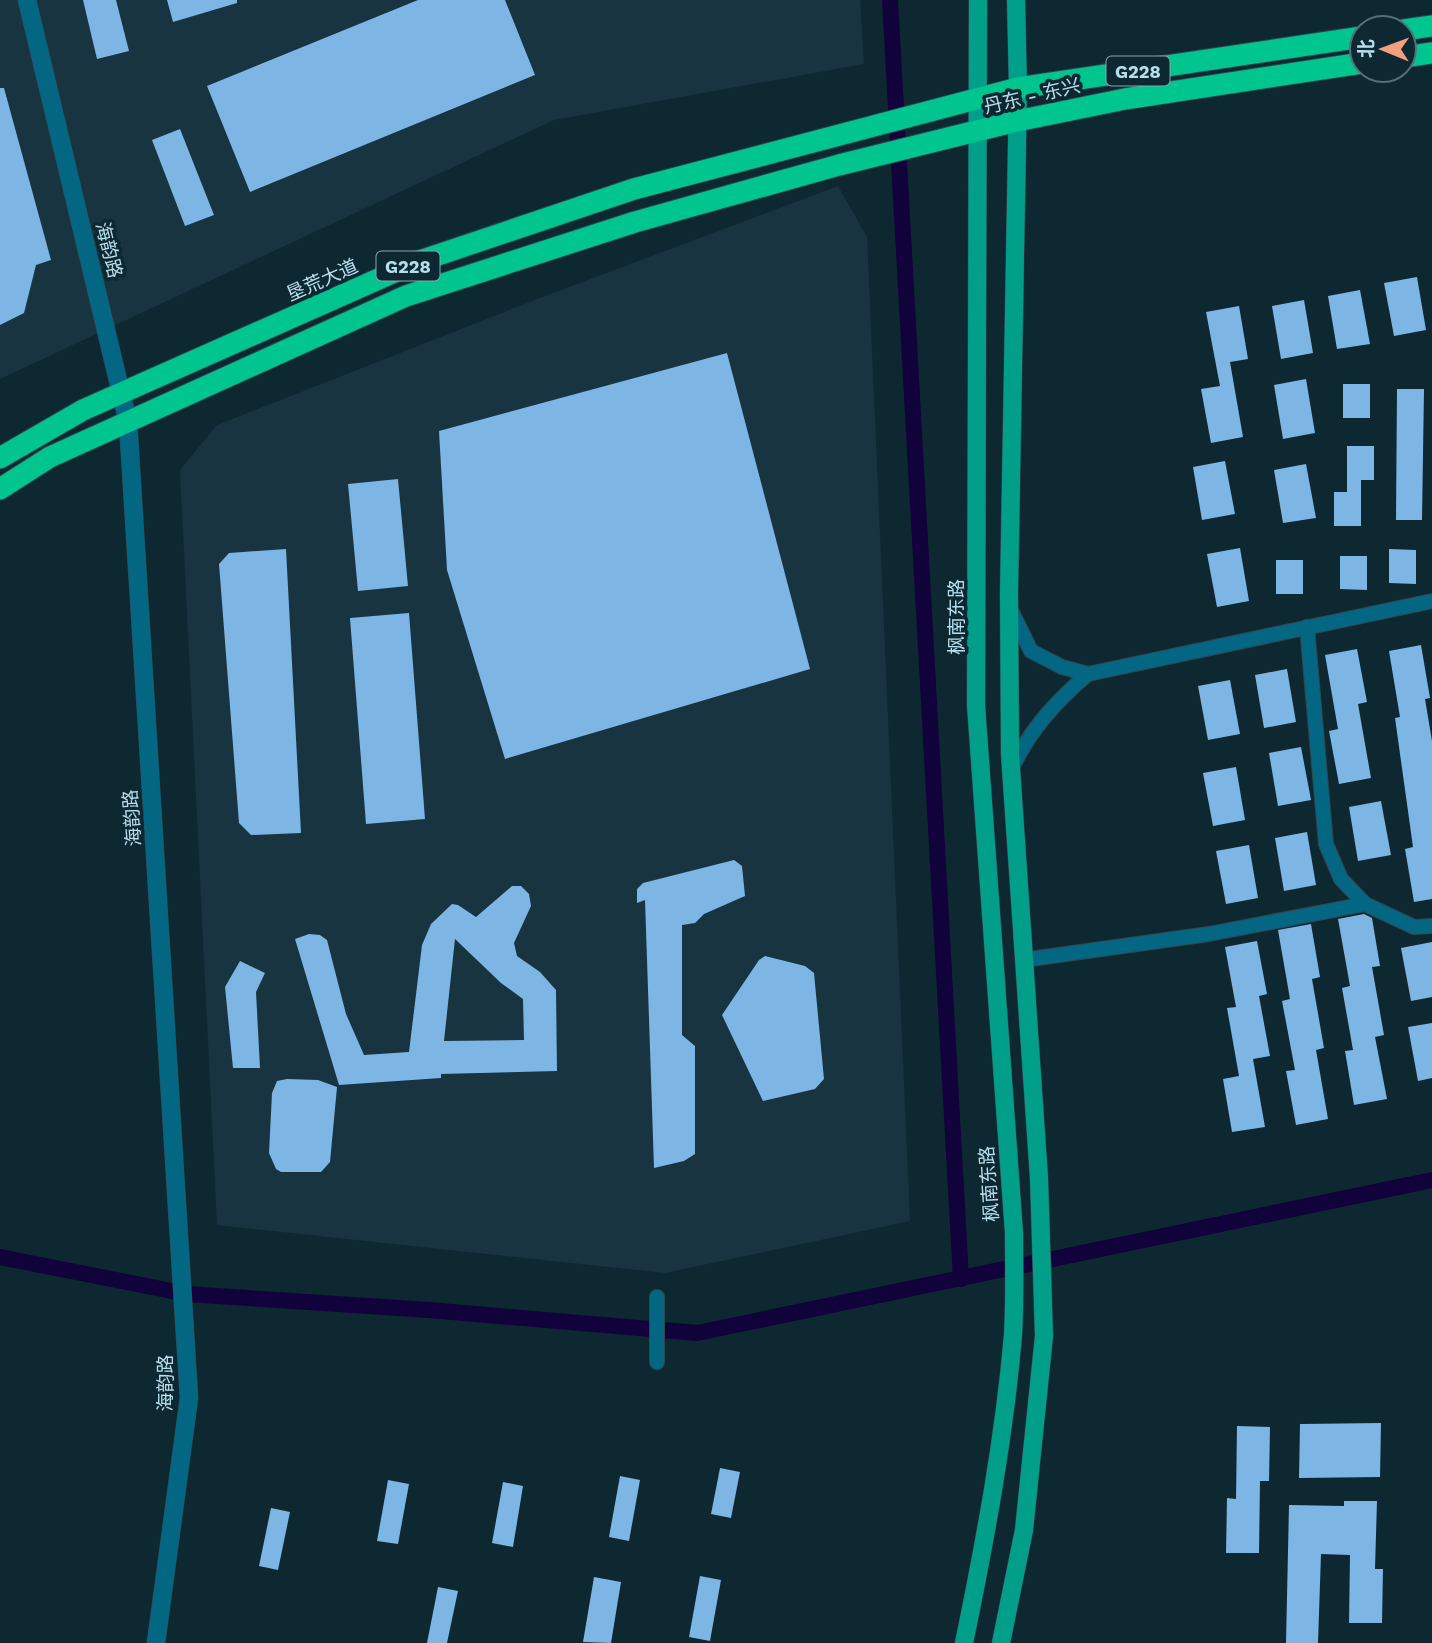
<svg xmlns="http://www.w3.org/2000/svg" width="1432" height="1643" font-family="'Work Sans','Noto Sans SC',sans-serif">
  <rect width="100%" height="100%" fill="#0e2831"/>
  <g fill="#173440">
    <path d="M0 0H860L864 64 554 120 0 379Z"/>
    <path d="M838 186 867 237 910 1221 665 1273 217 1225 180 470 217 425 540 298Z"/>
  </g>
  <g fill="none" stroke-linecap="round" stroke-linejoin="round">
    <g stroke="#12023b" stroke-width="16">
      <path d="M890 0 961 1279"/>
      <path d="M0 1257 187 1294 429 1310 697 1333 1432 1180"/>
    </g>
  </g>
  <g fill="#7db5e4" fill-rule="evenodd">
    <path d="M83 0H116L129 51 97 59Z"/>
    <path d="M167 0H237V3L173 22Z"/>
    <path d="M418 0H505L535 75 250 192 207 86Z"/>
    <path d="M0 88H4L51 260 36 265 24 313 0 325Z"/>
    <path d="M180 129 214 215 185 226 152 140Z"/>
    <path d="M1417 277 1426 330 1394 336 1384 283Z"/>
    <path d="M1360 290 1370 344 1337 349 1328 296Z"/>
    <path d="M1304 300 1313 353 1281 359 1272 306Z"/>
    <path d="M1239 306 1248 359 1230 362 1243 437 1211 443 1201 389 1220 386 1206 312Z"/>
    <path d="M727 353 810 669 505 759 447 570 439 431Z"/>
    <path d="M1306 379 1315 433 1283 439 1274 385Z"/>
    <rect x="1343" y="384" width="27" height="34"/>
    <path d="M1397 389H1424L1422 520H1396Z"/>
    <path d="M1347 446H1374V480H1361V526H1334V492H1347Z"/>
    <path d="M1225 461 1235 514 1202 520 1193 467Z"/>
    <path d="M1306 464 1316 518 1283 523 1274 470Z"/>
    <path d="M398 479 408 586 358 591 348 484Z"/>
    <path d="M1240 548 1249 601 1217 607 1207 554Z"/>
    <path d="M286 549 301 833 251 835 239 823 219 564 229 553Z"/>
    <path d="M1389 549 1416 550V584L1389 583Z"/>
    <path d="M1340 556H1367V590L1340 589Z"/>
    <rect x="1276" y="560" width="27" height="34"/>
    <path d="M409 613 425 819 366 824 350 618Z"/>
    <path d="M1421 645 1430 698 1425 699 1432 741V899L1414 902 1405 849 1413 847 1395 718 1400 717 1389 651Z"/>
    <path d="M1357 649 1367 702 1358 704 1371 778 1339 784 1329 731 1338 729 1325 655Z"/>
    <path d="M1287 669 1296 722 1264 728 1255 675Z"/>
    <path d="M1230 680 1240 734 1208 740 1198 686Z"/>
    <path d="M1301 747 1311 800 1278 806 1269 753Z"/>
    <path d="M1236 767 1245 820 1213 826 1203 773Z"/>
    <path d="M1381 801 1391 855 1358 861 1349 807Z"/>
    <path d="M1307 832 1316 885 1284 891 1275 838Z"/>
    <path d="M1249 845 1258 898 1226 904 1216 851Z"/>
    <path d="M734 860 742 866 745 896 704 914 695 923 682 925V1035L695 1046V1154L684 1161 654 1168 645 900 637 903V889L643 883Z"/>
    <path d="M512 886H521L529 894 531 906 514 943 517 956 540 972 556 990 557 1071 441 1074V1078L339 1085 295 939 309 934 320 935 327 940 346 1014 364 1055 409 1052 422 945 431 924 452 904 458 905 476 917ZM455 939 501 983 523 999 524 1040 444 1041Z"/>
    <path d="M1364 914 1372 918 1380 966 1372 967 1384 1035 1375 1037 1387 1099 1354 1105 1345 1051 1353 1050 1342 988 1350 986 1338 919Z"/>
    <path d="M1311 924 1320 977 1312 979 1324 1048 1316 1050 1328 1119 1296 1125 1286 1071 1295 1070 1282 1001 1290 999 1278 930Z"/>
    <path d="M1257 941 1267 994 1259 996 1270 1056 1253 1059 1265 1127 1232 1132 1223 1079 1239 1076 1227 1008 1236 1007 1225 947Z"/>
    <path d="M1432 942V997L1411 1001 1401 948Z"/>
    <path d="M765 956 805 966 814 973 824 1079 815 1089 763 1101 722 1015 759 960Z"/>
    <path d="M240 961 265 973 256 992 260 1068H233L225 987Z"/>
    <path d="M1432 1023V1078L1418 1081 1408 1027Z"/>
    <path d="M287 1079 318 1080 337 1087 330 1162 321 1172H281L276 1169 269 1153 272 1093 277 1081Z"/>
    <path d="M1381 1423 1380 1477 1299 1478 1300 1424Z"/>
    <path d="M1237 1426 1270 1427 1269 1481H1260L1259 1553H1226L1227 1498 1236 1499Z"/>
    <path d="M720 1468 740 1472 731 1518 711 1514Z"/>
    <path d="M620 1476 640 1480 629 1541 609 1537Z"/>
    <path d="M388 1480 409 1484 398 1544 377 1541Z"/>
    <path d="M503 1482 523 1486 513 1547 492 1543Z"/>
    <path d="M1344 1501H1377L1375 1569H1383L1382 1623H1349L1350 1555 1321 1554 1318 1643H1286L1289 1505 1344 1506Z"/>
    <path d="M271 1508 290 1512 278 1570 259 1566Z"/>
    <path d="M700 1576 721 1580 710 1641 689 1637Z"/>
    <path d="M594 1577 621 1582 611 1643 583 1642Z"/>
    <path d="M438 1587 458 1591 447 1643H427Z"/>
  </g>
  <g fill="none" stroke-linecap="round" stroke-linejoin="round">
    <defs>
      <g id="street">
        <path d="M1010 608 1031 651 1062 667 1088 674C1055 702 1029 731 1011 770"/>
        <path d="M1307 627 1326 844 1341 879 1365 904"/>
        <path d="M1088 674 1432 601"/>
        <path d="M1023 960 1209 934 1365 904 1414 927 1432 926"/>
        <path d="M657 1297V1362"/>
      </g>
      <path id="secondary" d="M27 0 128 422 189 1398 156 1643"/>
      <g id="primary">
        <path d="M964 1643C985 1541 1004 1439 1013 1335 1015 1301 1014 1267 1014 1233L976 705 978 0"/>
        <path d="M1001 1643 1024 1530 1044 1336 1039 1178 1010 754 1009 593 1018 88 1016 0"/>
      </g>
      <g id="highway">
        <path d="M1404 30 1432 26"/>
        <path d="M1404 57 1432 53"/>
        <path d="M0 458 83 410 417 262 634 189 1018 88 1362 37"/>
        <path d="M0 489 50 457 406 296 635 222 839 165 1017 121 1125 99 1362 63"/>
      </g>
    </defs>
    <use href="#street" stroke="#304650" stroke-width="16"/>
    <use href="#secondary" stroke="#304650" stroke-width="19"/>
    <use href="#primary" stroke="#304650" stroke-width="19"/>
    <use href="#highway" stroke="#304650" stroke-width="23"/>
    <use href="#street" stroke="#036783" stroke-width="14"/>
    <use href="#secondary" stroke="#036783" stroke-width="18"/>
    <use href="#primary" stroke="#019f8a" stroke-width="18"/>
    <use href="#highway" stroke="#00c58f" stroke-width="21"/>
  </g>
  <g text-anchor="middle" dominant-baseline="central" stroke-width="7" stroke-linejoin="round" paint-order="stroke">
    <g fill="#0e2831" stroke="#85a7b5" stroke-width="2">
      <rect x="1106.5" y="56.5" width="63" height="29" rx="5"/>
      <rect x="376.5" y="251.5" width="63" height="29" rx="5"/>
    </g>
    <g font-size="18" font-weight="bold" fill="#b8deee">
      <text x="1138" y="71">G228</text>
      <text x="408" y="266">G228</text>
    </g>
    <g font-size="19" fill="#b8deee" stroke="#0e2831">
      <text transform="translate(1032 96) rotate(-13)">丹东 - 东兴</text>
      <text transform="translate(109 250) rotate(76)">海韵路</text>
      <text transform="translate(322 280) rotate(-24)">垦荒大道</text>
      <text transform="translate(956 617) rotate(-90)">枫南东路</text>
      <text transform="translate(132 818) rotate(-94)">海韵路</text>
      <text transform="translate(989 1184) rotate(-94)">枫南东路</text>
      <text transform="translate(165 1383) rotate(-90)">海韵路</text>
    </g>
  </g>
  <g transform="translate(1383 49) rotate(271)"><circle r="33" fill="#0e2831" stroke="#52717d" stroke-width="2"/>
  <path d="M0-5L12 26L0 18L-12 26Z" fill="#f1a17d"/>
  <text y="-10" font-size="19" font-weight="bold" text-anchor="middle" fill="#b8deee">北</text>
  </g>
</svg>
